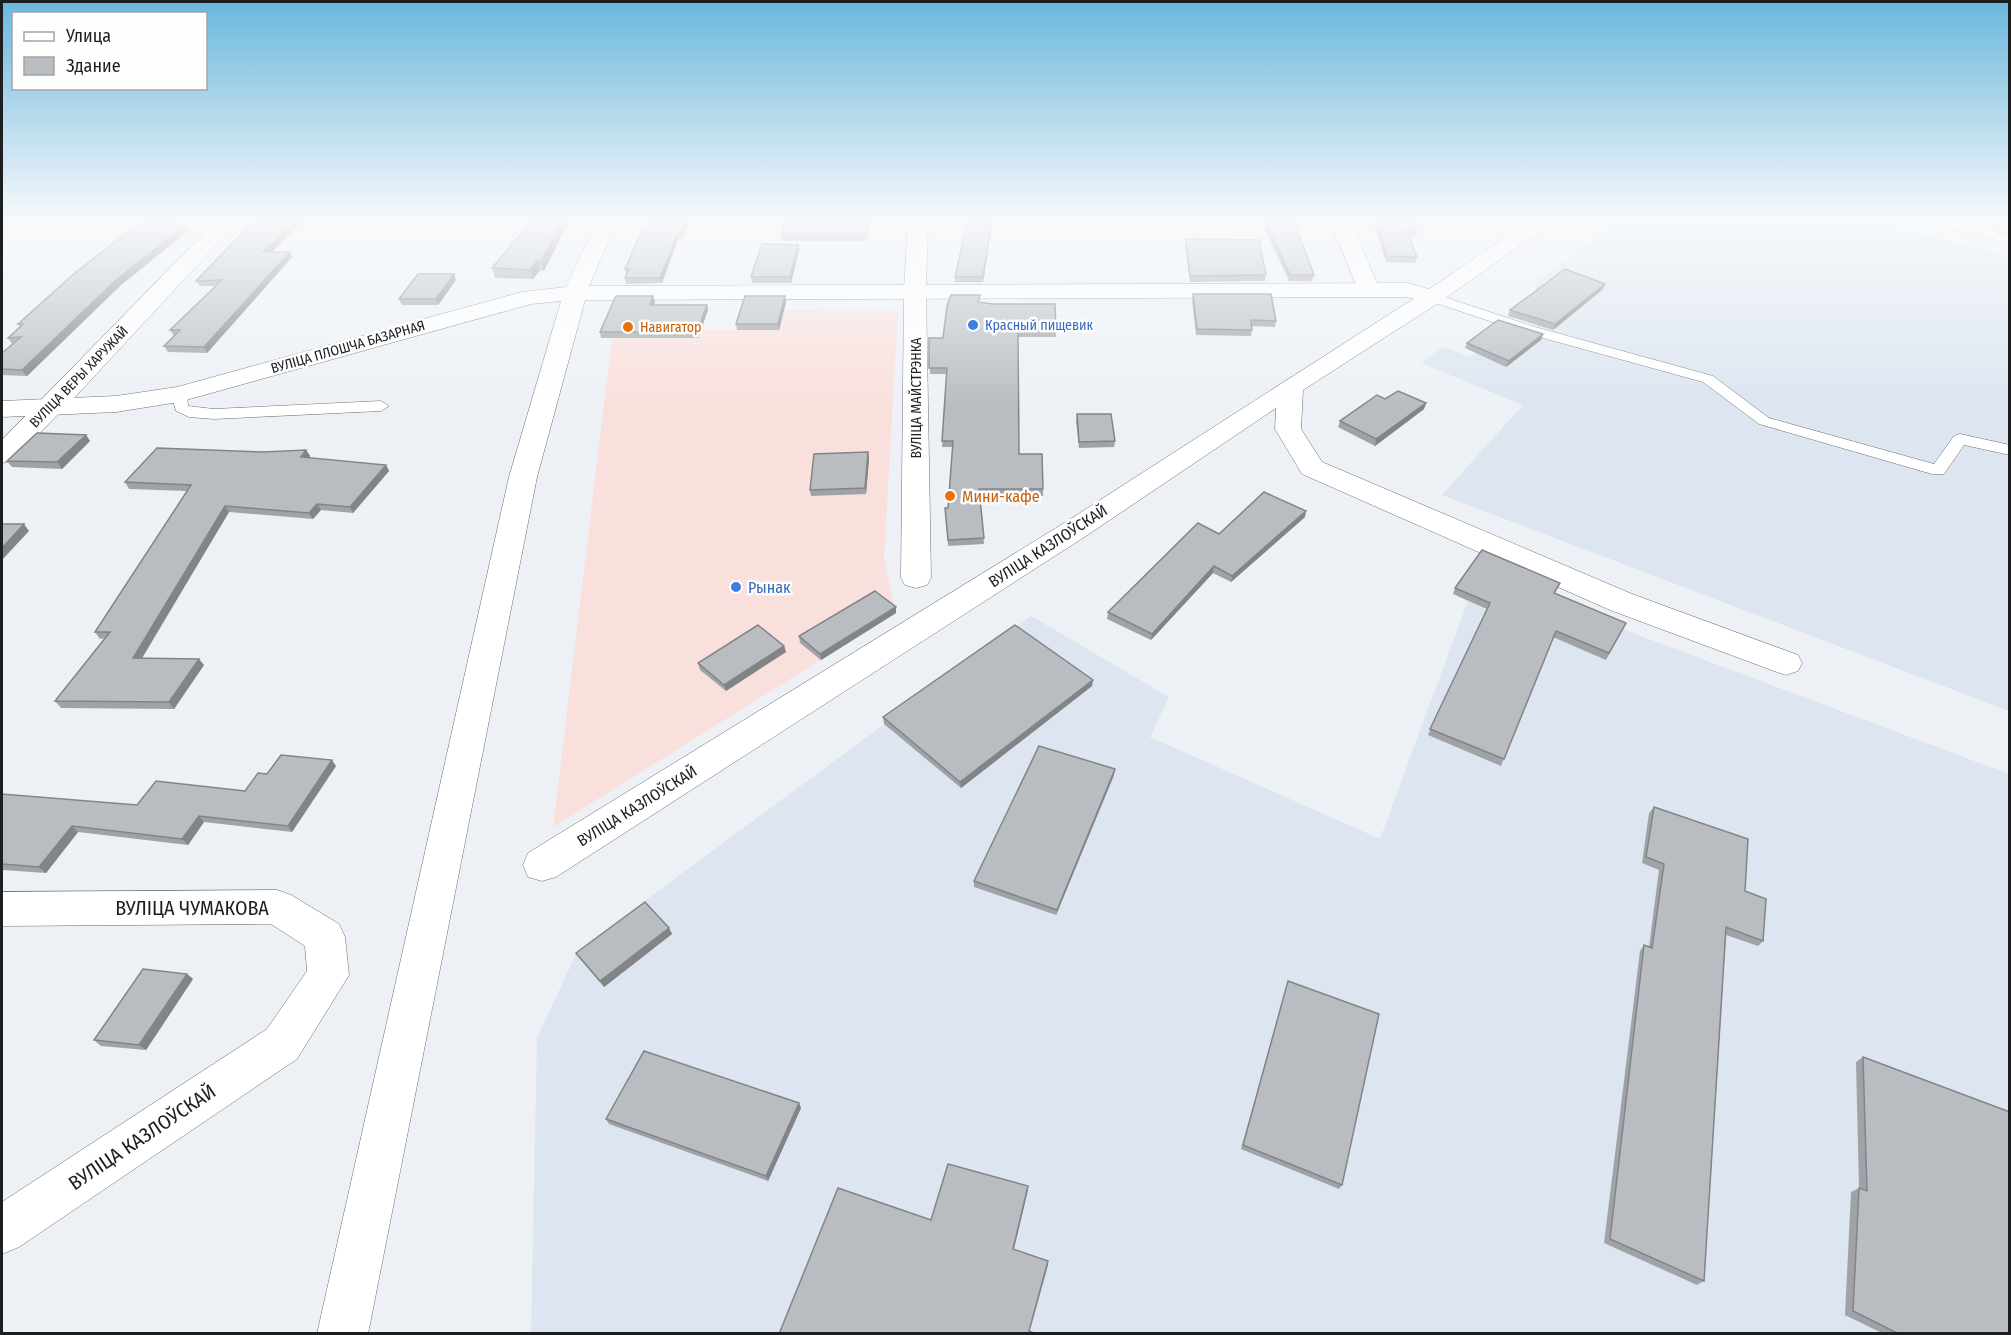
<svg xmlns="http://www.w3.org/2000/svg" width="2011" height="1335" font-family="'Fira Sans Condensed',sans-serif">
  <rect width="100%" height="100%" fill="#edf1f6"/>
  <path fill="#fae0dc" d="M784 310 898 311 884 560 896 613 553 827 612 338H698L701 330H778Z"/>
  <g fill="#dce5f0">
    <path d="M1623 219H1857L2009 256V711L1442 495 1523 405 1421 363 1443 347 1468 356 1521 341 1538 326 1547 302 1533 284Z"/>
    <path d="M1479 556 1558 588 1552 599 1622 629 2009 774V1333L531 1334 537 1038 578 950 1031 616 1169 697 1150 737 1380 839 1468 601 1453 594Z"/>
  </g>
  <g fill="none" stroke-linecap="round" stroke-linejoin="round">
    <defs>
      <g id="lane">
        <path d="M1918 219H1940L2010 235V243L1920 222Z"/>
        <path d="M1432 293 1535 327 1713 376 1769 418 1934 464 1954 436 1960 434 2010 445V455L1964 445 1944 474H1932L1759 424 1703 382 1525 333 1427 300V294Z"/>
        <path d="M179 389 187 394 188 406 214 409 381 401 389 406 381 411 214 419 189 417 176 411 171 394Z"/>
      </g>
      <g id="street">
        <path d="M218 219H240L77 395 12 461 2 463V440Z"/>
        <path d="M908 219H928L926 290 931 578 927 585 916 588 905 585 901 578 904 290Z"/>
        <path d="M1329 219H1349L1380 290 1377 295H1361L1358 290Z"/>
        <path d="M1432 290 1440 292 1443 297 1440 302 1303 390 1301 429 1322 462 1632 594 1798 655 1802 663 1798 671 1786 675 1774 671 1610 610 1302 474 1275 429 1276 408 1089 534 556 877 542 881 528 877 523 865 528 853 1069 520 1424 292Z"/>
        <path d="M277 890 291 895 339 924 345 937 349 975 297 1059 19 1247 2 1254V1202L267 1029 307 971 305 946 271 924 2 926V892Z"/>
      </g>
      <path id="secondary" d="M598 219H618L589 286 1408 283 1429 289 1533 219H1557L1440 302 1432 304 1407 297 585 300 537 477 368 1334H317L509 477 561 301 531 304 179 402 116 412 2 417V401L116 396 177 387 522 292 566 287Z"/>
    </defs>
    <use href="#lane" stroke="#6b6e73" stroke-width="1"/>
    <use href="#street" stroke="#6b6e73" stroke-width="1"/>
    <use href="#secondary" stroke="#6b6e73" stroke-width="1"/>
    <use href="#lane" fill="#fff" fill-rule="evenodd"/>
    <use href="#street" fill="#fff" fill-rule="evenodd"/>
    <use href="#secondary" fill="#fff" fill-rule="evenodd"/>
  </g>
  <g fill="#9fa3a7">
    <path d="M305 219 272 252H290L292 257 207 353 168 352 164 346 174 336 170 330 216 286H200L196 281Z"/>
    <path d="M533 219H570L544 271 540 270 533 279 495 278 492 268Z"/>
    <path d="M691 219 682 239H678L662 283 626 284 625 278 626 274 625 269Z"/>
    <path d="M785 219H871L866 241H782L781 235Z"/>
    <path d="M968 219H993L983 282H955V277Z"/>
    <path d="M1260 219H1293L1314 275 1312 281H1289Z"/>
    <path d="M1372 219H1412L1417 231 1415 237 1410 236 1417 257 1415 263 1386 262Z"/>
    <path d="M186 224 189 230 120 286 27 376 2 375V353L13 344H12L8 338 20 326 18 324Z"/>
    <path d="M1186 239 1266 275 1265 281 1190 282 1185 245Z"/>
    <path d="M799 250 791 283H752L751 277Z"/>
    <path d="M456 280 438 305H402L399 299Z"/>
    <path d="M1605 284 1602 290 1553 330 1508 316 1510 310Z"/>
    <path d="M1193 294 1276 321 1275 327 1252 326V330L1251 336 1196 335 1192 300Z"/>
    <path d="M655 302 654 305H707L708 310 698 338H601L600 332Z"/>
    <path d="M786 302 779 330H737L736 324Z"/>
    <path d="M979 302 1056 331V337H1018L1019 454 1043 489V496H980L984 544 948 546 945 508H948L953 447H942L947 374H930L929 338H943Z"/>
    <path d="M1543 334 1541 340 1506 367 1465 348 1467 343Z"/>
    <path d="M1385 399 1426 403 1424 409 1375 446 1338 427 1340 421Z"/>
    <path d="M1077 414 1115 441 1114 447 1079 448 1076 421Z"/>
    <path d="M86 435 90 441 62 469 12 467 7 461Z"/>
    <path d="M306 450 310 456 309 458 386 465 389 471 353 513 321 510 313 519 229 512 141 658 204 665 174 709 61 708 55 701 105 638 100 639 95 632 187 491 129 489 125 482 263 452Z"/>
    <path d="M868 452 869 459 866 494 811 496 810 490Z"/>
    <path d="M1305 517 1231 582 1213 573 1151 640 1107 619 1108 612 1219 534Z"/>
    <path d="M1455 588 1555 593 1626 623 1606 660 1553 637 1501 766 1428 735 1487 609 1453 594Z"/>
    <path d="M896 613 821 660 800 643 799 636Z"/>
    <path d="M784 646 786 652 726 691 700 670 698 663Z"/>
    <path d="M1092 686 961 788 884 724 883 717Z"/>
    <path d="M336 766 292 832 204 822 188 845 78 832 46 873 2 870V794L137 805 245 791 267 774Z"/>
    <path d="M1114 775 1056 915 974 887V881Z"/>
    <path d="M1654 807 1745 891 1763 941 1758 946 1726 935 1704 1281 1697 1285 1604 1243 1640 951 1644 945 1649 947 1659 870 1642 863 1649 813Z"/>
    <path d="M669 928 672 934 604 987 580 959 576 953Z"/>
    <path d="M187 974 193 979 146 1050 101 1046 94 1040Z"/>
    <path d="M1288 981 1342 1185 1339 1189 1241 1149Z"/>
    <path d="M1863 1057 2010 1334H1884L1845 1315 1851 1192 1859 1188 1856 1062Z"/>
    <path d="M799 1103 801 1108 768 1181 609 1124 606 1119Z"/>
  </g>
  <g fill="#828488">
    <path d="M297 219H305L266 258 263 252Z"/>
    <path d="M563 219H570L544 271 541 262Z"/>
    <path d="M688 219H691L682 239 681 234Z"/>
    <path d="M869 219H871L866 241 865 235Z"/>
    <path d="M992 219H993L983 282V277Z"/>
    <path d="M186 224 189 230 120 286 27 376 22 370 116 280Z"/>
    <path d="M677 234 678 239 662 283 660 278Z"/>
    <path d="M798 245 799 250 791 283 790 277Z"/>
    <path d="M290 252 292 257 207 353 204 347Z"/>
    <path d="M537 261 540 270 533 279 530 270Z"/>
    <path d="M454 274 456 280 438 305 436 299Z"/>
    <path d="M1605 284 1602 290 1553 330 1555 324Z"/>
    <path d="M653 296 655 302 652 311 650 305Z"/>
    <path d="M785 296 786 302 779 330 778 324Z"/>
    <path d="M707 305 708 310 698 338 697 332Z"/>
    <path d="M1543 334 1541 340 1506 367 1509 361Z"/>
    <path d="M1426 403 1424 409 1375 446 1376 439Z"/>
    <path d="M86 435 90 441 62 469 57 462Z"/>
    <path d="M306 450 310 456 305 463 301 457Z"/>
    <path d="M868 452 869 459 866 494 865 488Z"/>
    <path d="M386 465 389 471 353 513 350 507Z"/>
    <path d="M317 504 321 510 313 519 309 513Z"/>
    <path d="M225 506 229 512 138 665 133 658Z"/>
    <path d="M1306 511 1305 517 1231 582 1232 576Z"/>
    <path d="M24 524 29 531 2 560V548Z"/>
    <path d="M1214 566 1213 573 1151 640 1152 634Z"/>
    <path d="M896 607V613L821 660 820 654Z"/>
    <path d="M784 646 786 652 726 691 724 685Z"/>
    <path d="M199 659 204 665 174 709 169 702Z"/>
    <path d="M1093 680 1092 686 961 788 960 782Z"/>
    <path d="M332 760 336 766 292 832 288 826Z"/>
    <path d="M1115 769 1114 775 1056 915 1057 910Z"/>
    <path d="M199 816 204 822 188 845 182 839Z"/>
    <path d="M72 826 78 832 46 873 39 867Z"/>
    <path d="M669 928 672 934 604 987 600 981Z"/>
    <path d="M187 974 193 979 146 1050 139 1045Z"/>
    <path d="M799 1103 801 1108 768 1181 766 1176Z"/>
    <path d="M1028 1186V1190L1013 1253V1249Z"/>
    <path d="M1048 1261V1265L1029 1334Z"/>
  </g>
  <g fill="#b9bdc2" stroke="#828488" stroke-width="1.5">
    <path d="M256 219H297L263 252H290L204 347 164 346 180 330H170L222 280 196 281 246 229Z"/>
    <path d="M533 219H563L541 262 537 261 530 270 492 268Z"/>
    <path d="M647 219H688L681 234H677L660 278H625L629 269H625Z"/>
    <path d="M785 219H869L865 235H781Z"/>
    <path d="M968 219H992L983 277H955Z"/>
    <path d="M1264 219H1293L1314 275H1290Z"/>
    <path d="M1376 219H1412L1417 231H1407L1417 257 1387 256Z"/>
    <path d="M141 222 186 224 116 280 22 370 2 369V353L21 337 8 338 23 324H18L76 272Z"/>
    <path d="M1186 239 1259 240 1266 275 1190 276Z"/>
    <path d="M762 244 798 245 790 277H751Z"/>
    <path d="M1565 269 1605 284 1555 324 1510 310Z"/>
    <path d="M418 274H454L436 299H399Z"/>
    <path d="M1193 294H1271L1276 321 1251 320 1252 330 1197 329Z"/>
    <path d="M951 295H980L978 302 992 304H1055L1056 331H1018L1019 454H1042L1043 489H979L984 538 948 540 945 508H948L953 441H942L947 368H929V338H943L947 306Z"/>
    <path d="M616 296H653L650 305H707L697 332H600Z"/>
    <path d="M745 296H785L778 324H736Z"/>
    <path d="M1498 320 1543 334 1509 361 1467 343Z"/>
    <path d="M1398 391 1426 403 1376 439 1340 421 1377 395 1385 399Z"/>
    <path d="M1077 414H1111L1115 441 1079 442Z"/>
    <path d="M37 433 86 435 57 462 7 461Z"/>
    <path d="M157 448 263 452 306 450 301 457 386 465 350 507 317 504 309 513 225 506 133 658 199 659 169 702 55 701 110 632H95L191 485 125 482Z"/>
    <path d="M868 452 865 488 810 490 814 454Z"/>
    <path d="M1264 492 1306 511 1232 576 1214 566 1152 634 1108 612 1198 523 1219 534Z"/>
    <path d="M2 524H24L2 548Z"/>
    <path d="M1482 550 1560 583 1554 593 1626 623 1609 653 1556 631 1504 759 1430 729 1490 603 1455 588Z"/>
    <path d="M875 591 896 607 820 654 799 636Z"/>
    <path d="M758 625 784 646 724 685 698 663Z"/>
    <path d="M1015 625 1093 680 960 782 883 717Z"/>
    <path d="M1039 746 1115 769 1057 910 974 881Z"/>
    <path d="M281 755 332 760 288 826 199 816 182 839 72 826 39 867 2 864V794L137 805 156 781 245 791 258 773 267 774Z"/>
    <path d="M1654 807 1748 839 1745 891 1766 899 1763 941 1726 927 1704 1281 1610 1239 1644 945 1652 948 1664 864 1646 857Z"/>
    <path d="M645 902 669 928 600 981 576 953Z"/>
    <path d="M143 969 187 974 139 1045 94 1040Z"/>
    <path d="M1288 981 1379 1014 1342 1185 1243 1145Z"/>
    <path d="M644 1051 799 1103 766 1176 606 1119Z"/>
    <path d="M1863 1057 2010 1112V1334H1899L1853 1311 1859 1188 1867 1191Z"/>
    <path d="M948 1164 1028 1186 1013 1249 1048 1261 1029 1331 1036 1334H779L838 1188 931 1220Z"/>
  </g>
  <linearGradient id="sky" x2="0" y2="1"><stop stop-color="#6ab7dd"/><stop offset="0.54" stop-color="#f7f9fb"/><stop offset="1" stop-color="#f7f9fb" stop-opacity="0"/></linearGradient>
  <rect width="2011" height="406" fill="url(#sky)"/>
  <g fill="#3f7fe0" stroke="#fefefe" stroke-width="2">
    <circle cx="973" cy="325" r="6"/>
    <circle cx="736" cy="587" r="6"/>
  </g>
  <g fill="#e8710a" stroke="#fefefe" stroke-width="2">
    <circle cx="628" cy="327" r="6"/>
    <circle cx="950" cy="496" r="6"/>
  </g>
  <g text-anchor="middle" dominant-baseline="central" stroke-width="5" stroke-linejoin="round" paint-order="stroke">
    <g font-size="14" fill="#366cbe" stroke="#fefefe" text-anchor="start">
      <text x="985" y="325">Красный пищевик</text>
    </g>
    <g font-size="14" fill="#c56008" stroke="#fefefe" text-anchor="start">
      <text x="640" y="327">Навигатор</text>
    </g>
    <g font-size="14" fill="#1c1e20" stroke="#fefefe">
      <text transform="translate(348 347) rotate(-16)">ВУЛІЦА ПЛОШЧА БАЗАРНАЯ</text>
      <text transform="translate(79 377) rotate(-46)">ВУЛІЦА ВЕРЫ ХАРУЖАЙ</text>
      <text transform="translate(916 398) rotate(-90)">ВУЛІЦА МАЙСТРЭНКА</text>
    </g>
    <g font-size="16" fill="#c56008" stroke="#fefefe" text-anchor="start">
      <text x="962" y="496">Мини-кафе</text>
    </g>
    <g font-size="16" fill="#1c1e20" stroke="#fefefe">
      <text transform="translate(1048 546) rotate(-33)">ВУЛІЦА КАЗЛОЎСКАЙ</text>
      <text transform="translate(637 806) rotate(-32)">ВУЛІЦА КАЗЛОЎСКАЙ</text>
    </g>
    <g font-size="16" fill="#366cbe" stroke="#fefefe" text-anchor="start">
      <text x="748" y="587">Рынак</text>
    </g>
    <g font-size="20" fill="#1c1e20" stroke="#fefefe">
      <text x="192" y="908">ВУЛІЦА ЧУМАКОВА</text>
      <text transform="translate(142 1137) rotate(-34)">ВУЛІЦА КАЗЛОЎСКАЙ</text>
    </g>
  </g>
  <rect width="2011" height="1335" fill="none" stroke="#1c1e20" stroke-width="6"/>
  <rect x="12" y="12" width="195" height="78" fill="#fefefe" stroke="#a4a4a5" stroke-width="1.5"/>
  <rect x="24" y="32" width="30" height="9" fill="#ffffff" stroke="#a4a4a5" stroke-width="1.5"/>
  <text x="66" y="42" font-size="18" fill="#1c1e20">Улица</text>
  <rect x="24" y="57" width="30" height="18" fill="#b9bdc2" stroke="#a4a4a5" stroke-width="1.5"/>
  <text x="66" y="72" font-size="18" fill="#1c1e20">Здание</text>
</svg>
